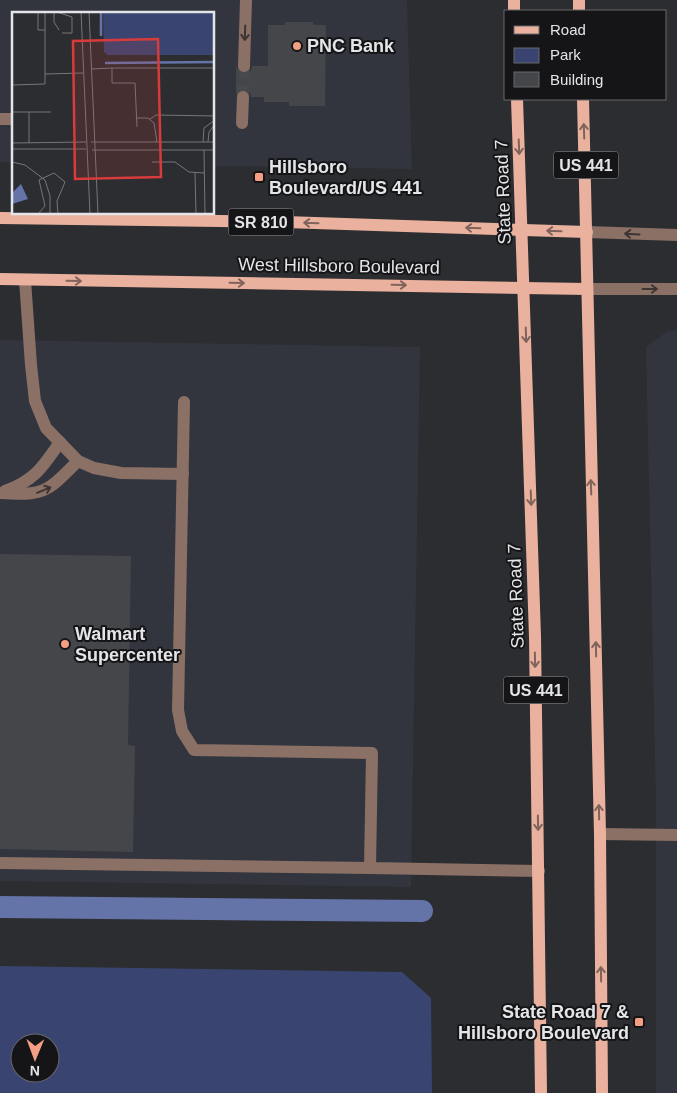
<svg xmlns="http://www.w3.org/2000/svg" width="677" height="1093" font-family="Helvetica,sans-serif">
  <rect width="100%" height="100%" fill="#2c2d30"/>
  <g fill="#32353e">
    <path d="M0 0H407L412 169 214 166V14H14V163L0 162Z"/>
    <path d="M677 330V1093H656V804L646 347 668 331Z"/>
    <path d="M0 340 420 347 411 887 0 881Z"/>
  </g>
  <path fill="#394570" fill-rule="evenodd" d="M0 966 402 972 431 998 432 1093H0ZM20 1043H50V1073H20Z"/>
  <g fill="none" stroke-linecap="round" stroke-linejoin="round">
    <path stroke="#6473a8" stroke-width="22" d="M0 907 422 911"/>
  </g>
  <g fill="#44464a">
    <path d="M285 22H313V25H326L325 106H289V102H264V97H251L250 93 244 89 236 94V66L239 73 244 74 251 71 252 66H268V25H285Z"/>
    <path d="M0 554 131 556 128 745 135 746 133 852 0 849Z"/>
  </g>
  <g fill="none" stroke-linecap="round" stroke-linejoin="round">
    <path stroke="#48494c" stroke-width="12" stroke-dasharray="12 6" stroke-linecap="butt" d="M243 97 244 66"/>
    <g stroke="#8b7066" stroke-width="12">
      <path d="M244 66 246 0"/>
      <path d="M0 119H14"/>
      <path d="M242 123 243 97"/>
      <path d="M587 232 677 235"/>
      <path d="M25 280 31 365 35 401 46 428 78 461 94 468 121 473 183 474"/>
      <path d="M587 289H677"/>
      <path d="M184 402 178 710 182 731 194 750 372 753 370 868 539 871"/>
      <path d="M5 491C34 481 43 467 60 442"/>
      <path d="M0 493C45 496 47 492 78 461"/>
      <path d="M600 834 677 835"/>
      <path d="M0 863 370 868"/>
    </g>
    <g stroke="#eab19e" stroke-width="12">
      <path d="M514 0V11"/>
      <path d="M579 0V11"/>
      <path d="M517 99 535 637 541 1093"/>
      <path d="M583 99 600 834 602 1093"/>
      <path d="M0 218 285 222 587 232"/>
      <path d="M0 279 587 289"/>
    </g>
  </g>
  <defs><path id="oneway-shaft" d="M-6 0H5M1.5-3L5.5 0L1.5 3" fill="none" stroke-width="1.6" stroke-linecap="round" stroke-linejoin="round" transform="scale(1.25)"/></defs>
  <g stroke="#3e3533">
    <use href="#oneway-shaft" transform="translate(245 33) rotate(92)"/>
    <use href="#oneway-shaft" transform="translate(632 234) rotate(-177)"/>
    <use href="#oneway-shaft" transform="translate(650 289)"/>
    <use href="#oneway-shaft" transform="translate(44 490) rotate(-22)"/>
  </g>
  <g stroke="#80635a">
    <use href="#oneway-shaft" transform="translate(584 131) rotate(-92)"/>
    <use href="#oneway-shaft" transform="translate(519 147) rotate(88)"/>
    <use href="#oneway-shaft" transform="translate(311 223) rotate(-178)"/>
    <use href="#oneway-shaft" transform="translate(473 228) rotate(-178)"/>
    <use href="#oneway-shaft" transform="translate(554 231) rotate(-178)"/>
    <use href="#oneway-shaft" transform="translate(74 281) rotate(1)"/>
    <use href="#oneway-shaft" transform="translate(237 283) rotate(1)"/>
    <use href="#oneway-shaft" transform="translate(399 285) rotate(1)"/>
    <use href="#oneway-shaft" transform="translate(526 335) rotate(88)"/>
    <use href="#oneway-shaft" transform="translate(591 487) rotate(-92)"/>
    <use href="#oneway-shaft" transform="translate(531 498) rotate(88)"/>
    <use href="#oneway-shaft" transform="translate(596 649) rotate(-91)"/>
    <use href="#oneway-shaft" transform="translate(535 660) rotate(89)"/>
    <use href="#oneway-shaft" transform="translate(599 812) rotate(-91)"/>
    <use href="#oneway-shaft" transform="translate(538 823) rotate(89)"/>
    <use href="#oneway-shaft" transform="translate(601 974) rotate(-91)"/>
  </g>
  <g fill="#f39f83" stroke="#151517" stroke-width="2">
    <circle cx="297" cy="46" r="5"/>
    <rect x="254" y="172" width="10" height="10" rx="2.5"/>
    <circle cx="65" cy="644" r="5"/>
    <rect x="634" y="1017" width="10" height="10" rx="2.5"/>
  </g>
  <g text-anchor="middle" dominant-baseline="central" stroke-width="4" stroke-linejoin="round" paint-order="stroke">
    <g fill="#151517" stroke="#a6a7a9" stroke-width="1">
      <rect x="553.5" y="151.5" width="65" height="27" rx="4"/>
      <rect x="228.5" y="208.5" width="65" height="27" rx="4"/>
      <rect x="503.5" y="676.5" width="65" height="27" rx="4"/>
    </g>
    <g font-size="16" font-weight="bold" fill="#e4e5e8">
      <text x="586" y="165">US 441</text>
      <text x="261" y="222">SR 810</text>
      <text x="536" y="690">US 441</text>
    </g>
    <g font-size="18" font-weight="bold" fill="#e4e5e8" stroke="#151517" text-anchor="start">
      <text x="307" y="46">PNC Bank</text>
      <text x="269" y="167">Hillsboro<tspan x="269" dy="21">Boulevard/US 441</tspan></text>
      <text x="75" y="634">Walmart<tspan x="75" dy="21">Supercenter</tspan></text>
      <text x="629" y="1012" text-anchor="end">State Road 7 &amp;<tspan x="629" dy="21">Hillsboro Boulevard</tspan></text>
    </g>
    <g font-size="18" fill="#e4e5e8" stroke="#151517">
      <text transform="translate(503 192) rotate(-92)">State Road 7</text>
      <text transform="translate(339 266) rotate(1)">West Hillsboro Boulevard</text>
      <text transform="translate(516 596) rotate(-92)">State Road 7</text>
    </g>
  </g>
  <g transform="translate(12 12)">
    <rect width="202" height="202" fill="#2c2d30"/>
    <path d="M91 0H202V43H96L92 40Z" fill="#394570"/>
    <path d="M9 172 16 187 0 192V181Z" fill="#6473a8"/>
    <path fill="none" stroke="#6473a8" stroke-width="2.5" d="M89 0V24M93 51 203 50"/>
    <path fill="none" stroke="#76777a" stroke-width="1" d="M26 0V18H33M42 0V10L47 18M45 0 60 5V21H50M69 0 78 202M77 0 86 202M100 56H203M79 57 100 56V71H123L125 115M33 62 71 61M0 73 33 72V0M0 100H39M125 106H136L142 111 145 130M138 107 144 103 203 104M79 130H203M191 130 192 116 203 108M196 130 197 120 203 112M0 131 74 130M17 131V100M0 137H74M80 138H203M192 138 193 202M0 150 13 153 33 168 38 184V202M140 150H163L177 160 192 161M183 161 184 202M26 202 33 194 27 168 42 161 53 170 45 189 46 202"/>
    <path fill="#d73b3b" fill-opacity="0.15" stroke="#d73b3b" stroke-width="2.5" d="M146 27 149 165 63 167 61 29Z"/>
    <rect width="202" height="202" fill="none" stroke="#e4e5e8" stroke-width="2.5"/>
  </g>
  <rect x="504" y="10" width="162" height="90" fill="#151517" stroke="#68686b"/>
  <rect x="514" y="26" width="25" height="8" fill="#eab19e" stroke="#68686b"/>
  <text x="550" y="35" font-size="15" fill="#e4e5e8">Road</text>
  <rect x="514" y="48" width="25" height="15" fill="#394570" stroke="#68686b"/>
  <text x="550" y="60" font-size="15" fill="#e4e5e8">Park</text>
  <rect x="514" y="72" width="25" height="15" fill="#44464a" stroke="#68686b"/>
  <text x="550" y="85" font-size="15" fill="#e4e5e8">Building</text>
  <g transform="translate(35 1058) rotate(181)"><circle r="24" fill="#151517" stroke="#68686b"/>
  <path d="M0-4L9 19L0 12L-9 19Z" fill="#f39f83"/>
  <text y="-8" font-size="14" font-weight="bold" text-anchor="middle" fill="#e4e5e8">N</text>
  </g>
</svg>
